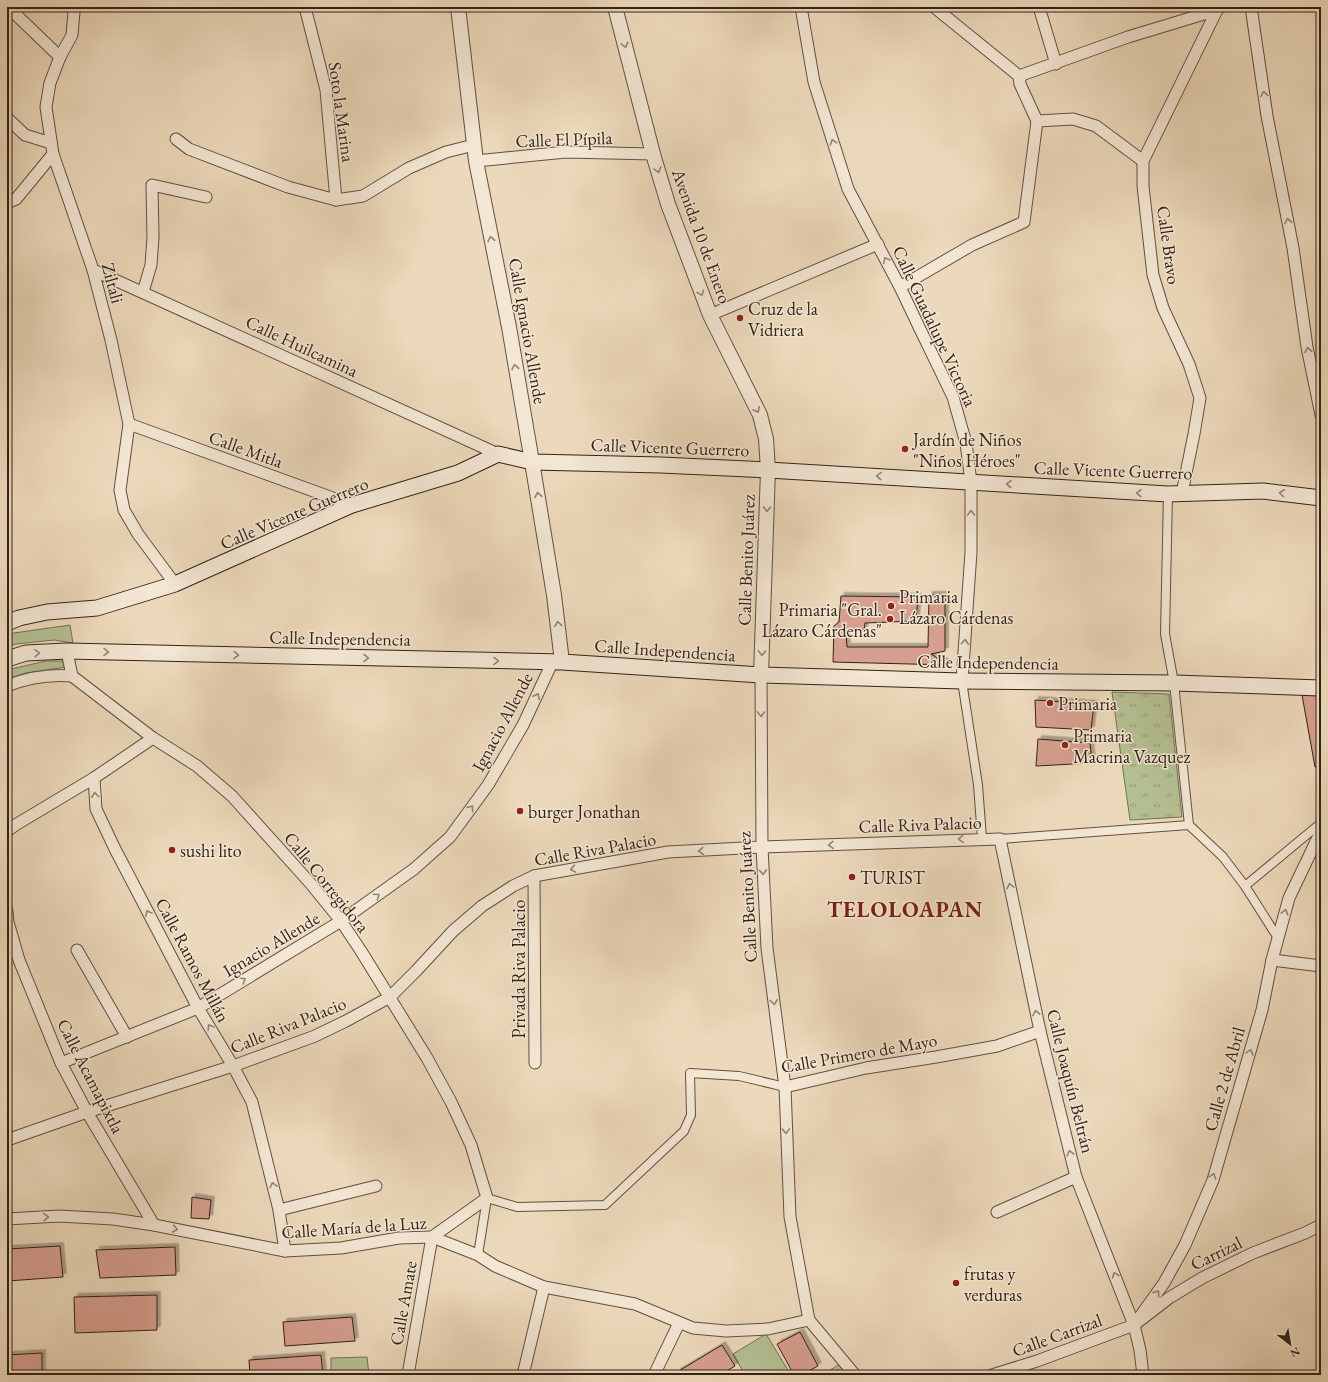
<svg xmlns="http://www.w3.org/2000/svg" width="1328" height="1382" font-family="'EB Garamond',serif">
  <defs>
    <pattern id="park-tufts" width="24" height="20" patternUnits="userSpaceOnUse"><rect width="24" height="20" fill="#b4c093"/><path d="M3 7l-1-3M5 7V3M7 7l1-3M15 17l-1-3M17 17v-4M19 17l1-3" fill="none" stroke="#939c77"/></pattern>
    <filter id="shadow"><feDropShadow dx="3.5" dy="-3.5" stdDeviation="0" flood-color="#0004"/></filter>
  </defs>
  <rect width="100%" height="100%" fill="#ecd9bb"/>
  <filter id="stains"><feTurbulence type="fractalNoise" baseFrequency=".005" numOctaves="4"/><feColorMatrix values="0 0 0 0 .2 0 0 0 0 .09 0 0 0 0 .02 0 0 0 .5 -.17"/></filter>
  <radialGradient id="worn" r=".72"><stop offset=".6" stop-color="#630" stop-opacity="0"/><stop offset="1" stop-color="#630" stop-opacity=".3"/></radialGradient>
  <path fill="url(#park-tufts)" stroke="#747155" d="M1112 692 1169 694 1182 817 1130 820Z"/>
  <g fill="#b4c093" stroke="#747155">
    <path d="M70 625 73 643 54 640 16 644 7 646V634Z"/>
    <path d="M46 661H62L66 667 26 673 7 679V670Z"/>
    <path d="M766 1334 791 1375H745L733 1354Z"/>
    <path d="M367 1357 369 1375H331V1358Z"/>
    <path d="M840 1364 847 1375H822Z"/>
  </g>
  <g fill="#d69f8f" stroke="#332217" filter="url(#shadow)">
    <path d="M929 595H945V651L931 654 949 665 833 662 834 626 839 622 841 596 918 597 916 621 865 623 864 630 846 632 847 647H928Z"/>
    <path d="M1302 695 1321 696V766L1315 767Z"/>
    <path d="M1035 700 1094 704 1091 730 1036 727Z"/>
    <path d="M1038 739 1090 743 1092 763 1036 766Z"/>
    <path d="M192 1197 211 1200 209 1219 191 1218Z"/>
    <path d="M60 1246 63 1277 7 1281V1249Z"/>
    <path d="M175 1247 176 1275 100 1278 96 1250Z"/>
    <path d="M157 1295V1330L75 1333 74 1297Z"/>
    <path d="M352 1317 355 1341 285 1346 283 1322Z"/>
    <path d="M800 1332 818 1366 801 1375H794L777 1344Z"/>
    <path d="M722 1345 735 1366 720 1375H678L677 1372Z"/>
    <path d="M42 1353V1375H7V1355Z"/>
    <path d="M321 1355 323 1375H250L249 1360Z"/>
  </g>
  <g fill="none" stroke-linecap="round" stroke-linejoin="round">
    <defs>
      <g id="pedestrian">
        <path d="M1168 494 1165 634 1174 683 1189 825 1223 857 1245 886 1278 938"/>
        <path d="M962 681 978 785 982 838"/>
        <path d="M1000 839 1189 825"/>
        <path d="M1245 886 1321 823"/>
        <path d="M478 1255 487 1198 517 1207 605 1205 684 1131 691 1115 690 1073 739 1076 785 1087"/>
      </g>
      <g id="minor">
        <path d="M8 7 60 57"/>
        <path d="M73 7 74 12 72 35 60 57 50 83 46 107 53 154 93 270 111 340 129 424 120 490 124 510 138 534 175 584"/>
        <path d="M305 7 326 90 336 200"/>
        <path d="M801 7 814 82 848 189 900 287 920 329 953 397 966 443 971 482V552L962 681"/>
        <path d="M934 7 1019 76 1020 84 1037 121 1073 119 1096 126 1143 161"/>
        <path d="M1039 7 1056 64"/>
        <path d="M1251 7 1267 116 1293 248 1307 347 1321 415"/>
        <path d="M1019 76 1128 37 1217 10 1220 7"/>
        <path d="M7 118 25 135 51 143"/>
        <path d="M176 139 189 149 288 187 336 200 363 196 409 168 446 152 474 145"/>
        <path d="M476 161 566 152 653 154"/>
        <path d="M7 203 16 199 53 154"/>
        <path d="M93 270 498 454"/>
        <path d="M900 287 972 245 1024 222 1037 121"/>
        <path d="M143 292 151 265 153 237 152 185 206 197"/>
        <path d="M710 315 878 244"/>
        <path d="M129 424 352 505"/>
        <path d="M1182 493 1194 434 1200 398 1189 364 1163 308 1153 275 1143 186V161L1217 10"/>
        <path d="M67 651 72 676 153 738 197 766 232 796 311 884 341 921 361 951 427 1058 451 1102 471 1145 487 1198 432 1237 408 1375"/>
        <path d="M761 675 762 847 767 948 785 1087 790 1217 809 1320 855 1375"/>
        <path d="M7 686C29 677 48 674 72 676"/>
        <path d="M94 778 96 809 115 849 198 1008 233 1066 252 1102 279 1210 285 1251"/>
        <path d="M7 831 17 824 94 778 153 738"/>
        <path d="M534 876 535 1063"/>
        <path d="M7 911 8 922 19 960 61 1063 87 1112 154 1225"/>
        <path d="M77 950 127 1037"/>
        <path d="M1272 960 1321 966"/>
        <path d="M61 1063 198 1008 341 921 414 869 450 837 488 785 523 725 552 663"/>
        <path d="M785 1087 866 1068 936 1057 997 1046 1040 1031"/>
        <path d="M7 1140 87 1112 233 1066 315 1036 346 1021 390 997 416 971 453 931 482 906 513 886 534 876 668 852 762 847 1000 839 1040 1031 1076 1177 1134 1325 1140 1350 1143 1375"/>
        <path d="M279 1210 376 1186"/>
        <path d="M997 1212 1076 1177"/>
        <path d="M7 1219 59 1216 113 1219 154 1225 285 1251 341 1248 399 1238 432 1237 478 1255 495 1266 544 1287 635 1304 693 1328 726 1331 768 1329 809 1320"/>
        <path d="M1134 1325 1164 1283 1185 1245 1213 1180 1262 1010 1272 960 1289 898 1321 831"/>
        <path d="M523 1375 544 1287"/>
        <path d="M654 1375 679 1323"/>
        <path d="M992 1375 1037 1361 1134 1325 1169 1298 1202 1278 1253 1253 1305 1233 1321 1225"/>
      </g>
      <g id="tertiary">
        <path d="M458 7 476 161 509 327 532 462 554 595 562 662"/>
        <path d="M615 7 653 154 668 204 710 315 760 415 766 439 768 470 761 675"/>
      </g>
      <g id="secondary">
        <path d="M7 623 19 618 47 612 97 608 175 584 352 505 458 473 498 454 532 462 661 465 768 470 1168 494 1263 491 1321 498"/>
        <path d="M7 659 26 653 67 651 562 662 761 675 962 681 1174 683 1321 688"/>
      </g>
    </defs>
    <use href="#pedestrian" stroke="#615040" stroke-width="10"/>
    <use href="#minor" stroke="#615040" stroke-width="13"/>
    <use href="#tertiary" stroke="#615040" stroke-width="16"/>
    <use href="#secondary" stroke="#332217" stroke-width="17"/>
    <use href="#pedestrian" stroke="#f3e6d3" stroke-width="8"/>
    <use href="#minor" stroke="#f3e6d3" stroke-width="11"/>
    <use href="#tertiary" stroke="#f3e6d3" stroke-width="14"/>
    <use href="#secondary" stroke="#f3e6d3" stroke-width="15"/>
  </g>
  <defs><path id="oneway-chevron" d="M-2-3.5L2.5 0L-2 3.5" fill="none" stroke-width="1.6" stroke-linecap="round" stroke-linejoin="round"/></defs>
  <g stroke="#938475">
    <use href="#oneway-chevron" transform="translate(625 45) rotate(75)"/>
    <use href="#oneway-chevron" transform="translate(1264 94) rotate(-99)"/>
    <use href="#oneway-chevron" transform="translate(833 142) rotate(-108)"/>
    <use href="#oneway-chevron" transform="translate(658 170) rotate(74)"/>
    <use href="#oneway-chevron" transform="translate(1288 221) rotate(-101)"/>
    <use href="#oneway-chevron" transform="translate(491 239) rotate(-101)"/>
    <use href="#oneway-chevron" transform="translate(886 260) rotate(-118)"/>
    <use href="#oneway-chevron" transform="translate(701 293) rotate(70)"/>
    <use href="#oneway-chevron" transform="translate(1308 350) rotate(-100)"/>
    <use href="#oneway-chevron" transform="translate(515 367) rotate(-100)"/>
    <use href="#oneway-chevron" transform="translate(757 410) rotate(63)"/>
    <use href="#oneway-chevron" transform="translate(879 476) rotate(-177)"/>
    <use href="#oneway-chevron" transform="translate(1009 484) rotate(-176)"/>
    <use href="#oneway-chevron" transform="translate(1139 493) rotate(-176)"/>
    <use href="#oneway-chevron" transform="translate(1282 493) rotate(-173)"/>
    <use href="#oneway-chevron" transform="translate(538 495) rotate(-100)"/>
    <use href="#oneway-chevron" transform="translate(767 509) rotate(92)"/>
    <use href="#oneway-chevron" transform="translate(971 513) rotate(-90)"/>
    <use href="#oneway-chevron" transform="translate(558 624) rotate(-96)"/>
    <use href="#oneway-chevron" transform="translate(965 642) rotate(-86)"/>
    <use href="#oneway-chevron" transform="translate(106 652) rotate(1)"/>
    <use href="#oneway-chevron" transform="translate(37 653) rotate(-4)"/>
    <use href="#oneway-chevron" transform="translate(762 653) rotate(92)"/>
    <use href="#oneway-chevron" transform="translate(236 655) rotate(1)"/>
    <use href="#oneway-chevron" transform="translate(366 658) rotate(1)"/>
    <use href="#oneway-chevron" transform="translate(496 661) rotate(1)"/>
    <use href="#oneway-chevron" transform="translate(537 696) rotate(-65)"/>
    <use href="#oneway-chevron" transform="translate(761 714) rotate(90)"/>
    <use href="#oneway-chevron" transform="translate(95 795) rotate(-95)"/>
    <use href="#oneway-chevron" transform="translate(471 808) rotate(-53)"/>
    <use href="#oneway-chevron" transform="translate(961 839) rotate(178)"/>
    <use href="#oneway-chevron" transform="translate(831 845) rotate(178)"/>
    <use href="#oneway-chevron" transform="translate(701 851) rotate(177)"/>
    <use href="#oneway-chevron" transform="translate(573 869) rotate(170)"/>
    <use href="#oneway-chevron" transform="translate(763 872) rotate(87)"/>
    <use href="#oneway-chevron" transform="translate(1010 886) rotate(-102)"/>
    <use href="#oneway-chevron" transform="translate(377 896) rotate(-35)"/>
    <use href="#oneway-chevron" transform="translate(1285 912) rotate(-75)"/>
    <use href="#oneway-chevron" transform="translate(148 913) rotate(-118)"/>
    <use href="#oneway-chevron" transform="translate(243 980) rotate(-31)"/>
    <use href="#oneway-chevron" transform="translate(774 1002) rotate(83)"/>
    <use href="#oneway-chevron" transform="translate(1036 1013) rotate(-102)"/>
    <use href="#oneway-chevron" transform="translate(210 1027) rotate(-121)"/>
    <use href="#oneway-chevron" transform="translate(1250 1052) rotate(-74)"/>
    <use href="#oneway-chevron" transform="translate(786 1131) rotate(88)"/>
    <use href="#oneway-chevron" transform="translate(1070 1153) rotate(-104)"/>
    <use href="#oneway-chevron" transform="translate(1213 1176) rotate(-72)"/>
    <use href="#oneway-chevron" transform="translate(273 1185) rotate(-103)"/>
    <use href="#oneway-chevron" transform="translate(46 1217) rotate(-3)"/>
    <use href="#oneway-chevron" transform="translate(175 1229) rotate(11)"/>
    <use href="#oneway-chevron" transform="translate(1115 1275) rotate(-111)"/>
    <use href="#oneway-chevron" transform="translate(1157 1293) rotate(-54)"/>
  </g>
  <g fill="#8f2418" stroke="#f3e6d3" stroke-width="1.5">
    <circle cx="740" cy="318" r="4"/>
    <circle cx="905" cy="449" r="4"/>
    <circle cx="891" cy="606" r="4"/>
    <circle cx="890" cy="619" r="4"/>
    <circle cx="1050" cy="703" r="4"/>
    <circle cx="1065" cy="745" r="4"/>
    <circle cx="520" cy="811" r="4"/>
    <circle cx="172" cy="850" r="4"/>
    <circle cx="852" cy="877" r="4"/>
    <circle cx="956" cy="1283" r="4"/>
  </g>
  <g text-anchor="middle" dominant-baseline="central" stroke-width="3" stroke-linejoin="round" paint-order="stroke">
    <g font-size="18" fill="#332217" stroke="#f3e6d3">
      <text transform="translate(342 112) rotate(82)">Soto la Marina</text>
      <text transform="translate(564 139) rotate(-2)">Calle El Pípila</text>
      <text transform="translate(702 236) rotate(70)">Avenida 10 de Enero</text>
      <text transform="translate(1169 245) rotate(82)">Calle Bravo</text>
      <text transform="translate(113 283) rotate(75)">Ziltali</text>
      <text transform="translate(935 326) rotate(65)">Calle Guadalupe Victoria</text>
      <text transform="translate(528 331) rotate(80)">Calle Ignacio Allende</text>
      <text transform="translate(302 346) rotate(25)">Calle Huilcamina</text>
      <text transform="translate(670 447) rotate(2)">Calle Vicente Guerrero</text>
      <text transform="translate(246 449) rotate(20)">Calle Mitla</text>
      <text transform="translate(1113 470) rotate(2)">Calle Vicente Guerrero</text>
      <text transform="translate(294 513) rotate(-23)">Calle Vicente Guerrero</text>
      <text transform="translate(746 560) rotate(-88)">Calle Benito Juárez</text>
      <text transform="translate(340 638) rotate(1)">Calle Independencia</text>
      <text transform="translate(665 650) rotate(4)">Calle Independencia</text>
      <text transform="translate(988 662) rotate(1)">Calle Independencia</text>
      <text transform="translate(502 722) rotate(-62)">Ignacio Allende</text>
      <text transform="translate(920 824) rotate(-2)">Calle Riva Palacio</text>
      <text transform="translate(595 849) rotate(-10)">Calle Riva Palacio</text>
      <text transform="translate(327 882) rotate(51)">Calle Corregidora</text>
      <text transform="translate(747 897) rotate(-93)">Calle Benito Juárez</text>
      <text transform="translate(271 944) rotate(-31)">Ignacio Allende</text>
      <text transform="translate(193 960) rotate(62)">Calle Ramos Millán</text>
      <text transform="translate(518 969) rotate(-90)">Privada Riva Palacio</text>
      <text transform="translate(288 1025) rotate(-22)">Calle Riva Palacio</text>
      <text transform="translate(859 1053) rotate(-10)">Calle Primero de Mayo</text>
      <text transform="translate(91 1076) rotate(63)">Calle Acamapixtla</text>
      <text transform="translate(1224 1079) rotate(-74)">Calle 2 de Abril</text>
      <text transform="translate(1071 1081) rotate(76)">Calle Joaquín Beltrán</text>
      <text transform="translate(354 1227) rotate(-4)">Calle María de la Luz</text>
      <text transform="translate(1216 1253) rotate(-26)">Carrizal</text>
      <text transform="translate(403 1303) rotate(-80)">Calle Amate</text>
      <text transform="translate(1057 1335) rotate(-20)">Calle Carrizal</text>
    </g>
    <g font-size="18" fill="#332217" stroke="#f3e6d3" text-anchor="start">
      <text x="748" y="308">Cruz de la<tspan x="748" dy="21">Vidriera</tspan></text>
      <text x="913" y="439">Jardín de Niños<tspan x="913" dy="21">"Niños Héroes"</tspan></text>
      <text x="899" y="596">Primaria<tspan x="899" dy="21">Lázaro Cárdenas</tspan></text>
      <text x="882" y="609" text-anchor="end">Primaria "Gral.<tspan x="882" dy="21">Lázaro Cárdenas"</tspan></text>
      <text x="1058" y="703">Primaria</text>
      <text x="1073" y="735">Primaria<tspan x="1073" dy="21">Macrina Vazquez</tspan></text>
      <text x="528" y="811">burger Jonathan</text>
      <text x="180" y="850">sushi lito</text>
      <text x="860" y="877">TURIST</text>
      <text x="964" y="1273">frutas y<tspan x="964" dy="21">verduras</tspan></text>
    </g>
    <g font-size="22" font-weight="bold" letter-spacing="1" fill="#7a1f14" stroke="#f3e6d3">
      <text x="905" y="909">TELOLOAPAN</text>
    </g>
  </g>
  <rect width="1328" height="1382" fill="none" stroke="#ecd9bb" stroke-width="24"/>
  <rect x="8" y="8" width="1312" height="1366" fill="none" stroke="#332217" stroke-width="2"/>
  <rect x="12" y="12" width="1304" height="1358" fill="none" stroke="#332217"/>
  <g transform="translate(1290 1344) rotate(149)" stroke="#f3e6d3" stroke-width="3" paint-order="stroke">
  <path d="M0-3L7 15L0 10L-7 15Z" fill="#332217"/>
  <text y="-6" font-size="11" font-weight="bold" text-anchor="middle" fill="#332217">N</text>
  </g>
  <rect width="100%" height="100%" filter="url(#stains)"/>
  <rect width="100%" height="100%" fill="url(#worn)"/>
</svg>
